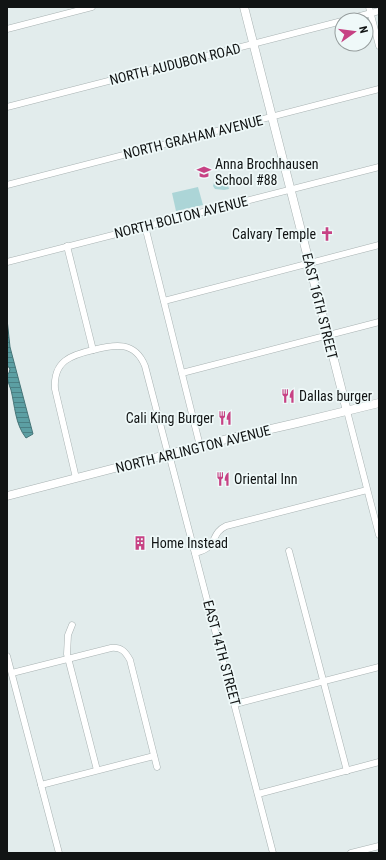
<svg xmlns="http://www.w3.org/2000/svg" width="386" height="860" font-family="'Roboto Condensed',sans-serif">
  <defs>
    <pattern id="water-rules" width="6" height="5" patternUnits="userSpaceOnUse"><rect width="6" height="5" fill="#5c9fa3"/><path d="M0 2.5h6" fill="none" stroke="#4b8084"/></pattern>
  </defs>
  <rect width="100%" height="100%" fill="#e2ecec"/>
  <g fill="#acd5d7">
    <path d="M217 181 223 183 227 182 229 189 224 190 215 189 213 186 214 183Z"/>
    <path d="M198 187 203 205 176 211 172 193Z"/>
  </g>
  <path fill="url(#water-rules)" stroke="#467578" d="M7 319 10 347 33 434 26 438C15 424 15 406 11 390 9 384 7 380 7 374L9 373 10 369 7 365Z"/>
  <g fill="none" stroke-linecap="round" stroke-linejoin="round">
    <defs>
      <g id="minor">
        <path d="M369 7 379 46"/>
        <path d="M345 20 379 11"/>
        <path d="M7 29 92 7"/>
        <path d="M7 107 342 21"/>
        <path d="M7 185 379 89"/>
        <path d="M145 226 200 446"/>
        <path d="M67 246 93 350"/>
        <path d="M7 262 379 167"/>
        <path d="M164 301 379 245"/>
        <path d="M182 373 379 322"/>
        <path d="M347 411 379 535"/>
        <path d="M169 454 273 853"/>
        <path d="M76 478 55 389C53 361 71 355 93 350 115 344 135 341 145 366L168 454"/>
        <path d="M289 551 347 771"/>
        <path d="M195 553C220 547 209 534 226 526L367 490"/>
        <path d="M72 625 68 635 67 654 97 770"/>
        <path d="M7 656 59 853"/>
        <path d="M12 673 111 648C121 647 125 651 130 660L157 767"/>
        <path d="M235 704 379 667"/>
        <path d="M41 785 154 756"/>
        <path d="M258 794 379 762"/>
        <path d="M351 853 379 846"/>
      </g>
      <g id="major">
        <path d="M244 7 347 411"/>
        <path d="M7 496 227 439 297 423 379 403"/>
      </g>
    </defs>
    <use href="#minor" stroke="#a8b2b2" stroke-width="7"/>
    <use href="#major" stroke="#a8b2b2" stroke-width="9"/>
    <use href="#minor" stroke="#fff" stroke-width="6"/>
    <use href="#major" stroke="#fff" stroke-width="8"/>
  </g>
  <defs>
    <symbol id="school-bare" viewBox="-9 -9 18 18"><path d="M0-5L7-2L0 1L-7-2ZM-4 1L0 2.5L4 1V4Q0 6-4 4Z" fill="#c74284" stroke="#eff9f9" stroke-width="2.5" paint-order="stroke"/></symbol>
    <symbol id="church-bare" viewBox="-9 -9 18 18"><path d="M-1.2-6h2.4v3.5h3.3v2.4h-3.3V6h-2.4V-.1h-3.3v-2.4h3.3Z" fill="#c74284" stroke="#eff9f9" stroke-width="2.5" paint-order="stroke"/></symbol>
    <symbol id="restaurant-bare" viewBox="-9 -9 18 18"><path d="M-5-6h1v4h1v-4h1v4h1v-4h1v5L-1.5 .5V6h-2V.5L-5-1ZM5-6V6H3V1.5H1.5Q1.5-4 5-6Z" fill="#c74284" stroke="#eff9f9" stroke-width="2.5" paint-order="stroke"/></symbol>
    <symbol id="building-bare" viewBox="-9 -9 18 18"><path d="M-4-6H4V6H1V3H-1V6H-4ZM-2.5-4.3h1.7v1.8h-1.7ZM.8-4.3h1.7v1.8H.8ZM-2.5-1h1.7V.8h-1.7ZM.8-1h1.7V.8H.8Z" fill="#c74284" stroke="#eff9f9" stroke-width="2.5" paint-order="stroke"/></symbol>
  </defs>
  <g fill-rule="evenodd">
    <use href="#school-bare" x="194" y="162" width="20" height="20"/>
    <use href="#church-bare" x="317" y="224" width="20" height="20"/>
    <use href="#restaurant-bare" x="278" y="386" width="20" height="20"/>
    <use href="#restaurant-bare" x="215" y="408" width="20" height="20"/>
    <use href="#restaurant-bare" x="213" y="469" width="20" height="20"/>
    <use href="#building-bare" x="130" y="533" width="20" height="20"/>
  </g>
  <g text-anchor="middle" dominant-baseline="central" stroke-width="3.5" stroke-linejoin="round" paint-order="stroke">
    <g font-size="14" fill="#111414" stroke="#eff9f9">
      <text transform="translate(175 64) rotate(-14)">NORTH AUDUBON ROAD</text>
      <text transform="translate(193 137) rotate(-14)">NORTH GRAHAM AVENUE</text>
      <text transform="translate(181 217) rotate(-14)">NORTH BOLTON AVENUE</text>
      <text transform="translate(320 306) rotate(76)">EAST 16TH STREET</text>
      <text transform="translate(193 449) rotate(-14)">NORTH ARLINGTON AVENUE</text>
      <text transform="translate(222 653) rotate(75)">EAST 14TH STREET</text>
    </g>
    <g font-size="14" fill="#111414" stroke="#eff9f9" text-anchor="start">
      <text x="215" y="164">Anna Brochhausen<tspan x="215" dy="16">School #88</tspan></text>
      <text x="316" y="234" text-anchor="end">Calvary Temple</text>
      <text x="299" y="396">Dallas burger</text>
      <text x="214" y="418" text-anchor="end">Cali King Burger</text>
      <text x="234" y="479">Oriental Inn</text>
      <text x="151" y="543">Home Instead</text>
    </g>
  </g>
  <rect width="386" height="860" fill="none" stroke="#111414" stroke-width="16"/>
  <g transform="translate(354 32) rotate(76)"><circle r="19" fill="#eff9f9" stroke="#969d9d"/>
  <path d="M0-3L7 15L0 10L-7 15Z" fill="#c74284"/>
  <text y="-6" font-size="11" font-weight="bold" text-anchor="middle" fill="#111414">N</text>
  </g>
</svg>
